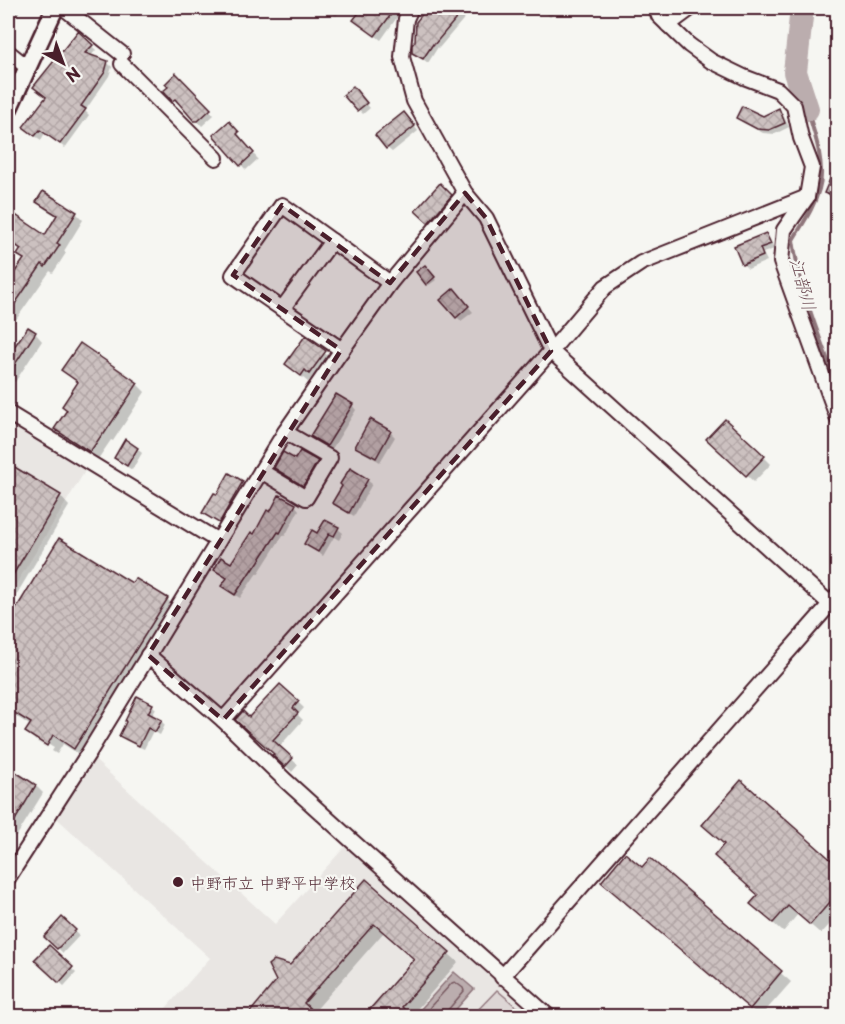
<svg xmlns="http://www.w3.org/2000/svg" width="845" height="1024" font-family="'Playpen Sans','Klee One',sans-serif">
  <defs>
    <pattern id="building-cross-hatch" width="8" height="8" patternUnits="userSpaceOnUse" patternTransform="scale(1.5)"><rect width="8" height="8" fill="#ccc1c0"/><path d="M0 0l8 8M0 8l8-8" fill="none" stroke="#b1a5a5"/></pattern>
  </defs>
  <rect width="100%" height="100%" fill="#f6f6f2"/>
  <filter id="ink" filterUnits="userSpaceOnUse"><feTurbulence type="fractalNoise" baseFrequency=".0167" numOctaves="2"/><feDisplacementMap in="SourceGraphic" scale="12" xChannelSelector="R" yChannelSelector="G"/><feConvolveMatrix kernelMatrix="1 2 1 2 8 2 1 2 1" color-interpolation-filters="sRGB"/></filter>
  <g filter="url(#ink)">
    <g fill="#e9e6e3">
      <path d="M8 413 90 463 8 597Z"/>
      <path d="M88 754 275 924 351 840 548 1016H159L210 958 50 812Z"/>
    </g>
    <path fill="#ddd6d5" stroke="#947a80" stroke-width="1.5" d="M497 990 527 1016H472Z"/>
    <path fill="#bbadae" stroke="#8e747a" stroke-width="1.5" d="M454 972 474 989 450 1016H428L420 1010Z"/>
    <g fill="#0003" fill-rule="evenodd">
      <path d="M8 8H22L8 28Z"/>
      <path d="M326 8H343L336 16Z"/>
      <path d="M369 8H398L394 12 398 16 381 40 355 20 364 14Z"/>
      <path d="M429 8H473L439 48 438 47 428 63 414 52 416 41 417 22Z"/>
      <path d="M541 8H556L558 10 550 17Z"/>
      <path d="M78 33 96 50 90 57 107 62 112 67 109 76 85 111 89 115 65 148 45 133 41 140 29 132Z"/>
      <path d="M176 75 214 115 202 126 180 102 178 104 165 91Z"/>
      <path d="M357 93 370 108 363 114 346 95Z"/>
      <path d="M779 110 783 115 789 127 775 134 763 133 742 122 737 118H763Z"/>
      <path d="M408 118 418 131 392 152 387 148Z"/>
      <path d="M233 127 242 138 240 139 258 159 246 170 215 135Z"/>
      <path d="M830 181 838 183V199L830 197 826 193Z"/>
      <path d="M440 185 455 200 434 226 417 211Z"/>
      <path d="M38 202 76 213 83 220 64 251 66 253 53 273 50 271 8 331V275L12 278 25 260 19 255 22 251 8 241V212L45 237 58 217 45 209Z"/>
      <path d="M766 235 770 239 774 249 763 253 767 261 748 269 743 264Z"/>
      <path d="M425 267 436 280 429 285 418 273Z"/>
      <path d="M458 295 473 312 461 321 457 317Z"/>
      <path d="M35 333 42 341 15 382 8 377V345L14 349Z"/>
      <path d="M306 338 332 359 317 380 313 376 308 382 286 364Z"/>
      <path d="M63 370 137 384 145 392 113 441 111 440 98 459 64 437 56 429 68 411 78 383Z"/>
      <path d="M352 405 356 410 332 449 316 440 312 436Z"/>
      <path d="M390 432 395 437 380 462 361 451 357 446Z"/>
      <path d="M125 441 137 449 142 453 132 470 120 462 115 458Z"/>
      <path d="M715 446 764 457 771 464 754 482Z"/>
      <path d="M296 461 317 462 324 470 311 492 283 475 275 468Z"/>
      <path d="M10 467 60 496 69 506 8 609V471Z"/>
      <path d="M367 480 372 484 354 516 338 507 334 503Z"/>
      <path d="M242 482 247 487 224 526 209 517 204 513Z"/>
      <path d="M295 505 299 510 285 536 283 535 258 574 257 573 240 598 228 591 223 586 228 579 215 570 232 566 271 514Z"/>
      <path d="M338 529 343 533 339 540 334 537 323 556 311 548 306 544 318 535Z"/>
      <path d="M60 540 132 585 135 580 167 599 177 609 85 758 63 744 57 754 37 742 27 732 31 726 8 711V625ZM36 737 54 748 52 751 36 741Z"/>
      <path d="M281 686 304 708 298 715 303 720 279 747 298 765 292 772 274 755 275 754 249 720Z"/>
      <path d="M152 705 156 709 152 716 161 721 165 725 160 735 153 731 144 749 125 740 121 736Z"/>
      <path d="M8 769 36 786 43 793 16 837 8 832Z"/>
      <path d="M741 782 838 867V915L821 934 798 914 783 932 762 913 760 895 725 845Z"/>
      <path d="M650 860 791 982 761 1016H759L613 891Z"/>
      <path d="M366 881 458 962 411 1016H365L415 959 384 932 313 1013 248 1016Z"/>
      <path d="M62 920 79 936 63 953 46 937Z"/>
      <path d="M49 947 76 973 64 986 37 960Z"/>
    </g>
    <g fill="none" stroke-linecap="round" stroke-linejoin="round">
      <path stroke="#77585f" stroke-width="1.5" d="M431 1016 430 1007 452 983 455 982 463 988 464 991 447 1011 446 1016"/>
      <path stroke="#8e747a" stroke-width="4" d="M807 109C814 131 826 166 819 189 814 208 803 223 793 240 800 291 820 339 838 387"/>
      <path stroke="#bbadae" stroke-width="24" d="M802 8 795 72 807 109"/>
    </g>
    <g fill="url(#building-cross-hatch)" stroke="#4a1f2b" stroke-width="1.5">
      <path d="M367 8H396L375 36 353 20 361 10 364 12Z"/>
      <path d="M427 8H465L434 45 433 44 423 59 412 53V45L415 41 416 22Z"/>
      <path d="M78 31 93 45 85 53 108 61 105 72 81 106 86 109 60 144 40 130 35 136 23 127 46 97 33 87Z"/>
      <path d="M176 73 211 109 198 121H194L175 99 172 101 163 91 168 87 165 84Z"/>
      <path d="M353 86 367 103 357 111 343 95Z"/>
      <path d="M742 106 763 116 779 108 785 123 769 130 757 129 736 118Z"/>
      <path d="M404 112 415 126 386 149 375 135Z"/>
      <path d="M229 121 239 132 237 134 254 153 240 166 213 135Z"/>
      <path d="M830 179 837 182V198L824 193Z"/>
      <path d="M440 183 452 195 428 223 415 211Z"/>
      <path d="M43 191 77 212 57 243 60 245 45 267 42 264 8 314V273L12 276 24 259 17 255 21 249 8 240V210L45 235 57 215 36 202Z"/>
      <path d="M766 233 771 244 760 248 763 256 742 265 734 246Z"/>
      <path d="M425 265 435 277 426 285 416 272Z"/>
      <path d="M454 288 469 306 456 318 440 300Z"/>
      <path d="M28 327 36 332 8 375V343L14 347Z"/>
      <path d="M305 336 326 351 309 374 305 370 301 376 285 364Z"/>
      <path d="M80 343 138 383 104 434 103 433 90 452 54 429 67 410 62 406 78 382 61 370Z"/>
      <path d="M336 394 353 404 327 446 310 436Z"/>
      <path d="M370 419 391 431 376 458 355 447Z"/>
      <path d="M725 419 765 456 746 476 706 439Z"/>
      <path d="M125 439 138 448 127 466 114 458Z"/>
      <path d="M300 451 318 461 303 486 274 468 283 452 295 459Z"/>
      <path d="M8 463 61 495 8 583Z"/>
      <path d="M350 468 368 479 349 513 332 503 342 486 340 484Z"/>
      <path d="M229 473 243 481 219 523 202 513 214 493 217 494Z"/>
      <path d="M279 495 296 504 280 533 278 532 253 570 252 569 235 595 221 586 227 578 214 570 221 557 231 563 251 532 254 534 267 510 270 512Z"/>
      <path d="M325 520 339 527 334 536 329 534 318 552 304 544 312 530 317 533Z"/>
      <path d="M59 538 132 583 135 578 168 598 74 749 53 735 47 746 25 732 31 723 8 709V622Z"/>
      <path d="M280 684 299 701 293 708 298 713 273 740 293 758 285 767 272 755 274 754 235 720 243 711 249 717Z"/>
      <path d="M137 696 153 704 148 713 162 720 155 732 148 728 139 746 119 736 126 722 125 721Z"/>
      <path d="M8 767 36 785 8 832Z"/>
      <path d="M741 780 837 865V894L810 925 788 906 773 923 750 904 758 895 714 856 724 844 702 825Z"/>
      <path d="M625 853 642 867 650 858 782 971 750 1009 601 882Z"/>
      <path d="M366 879 450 952 402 1007 412 1017H363L414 959 374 924 304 1003 319 1017H246L276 981 268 965 274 960 290 965Z"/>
      <path d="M62 917 76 930 57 949 44 937Z"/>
      <path d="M49 945 73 967 59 983 34 960Z"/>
    </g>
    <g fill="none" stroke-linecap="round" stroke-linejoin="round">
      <defs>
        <g id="minor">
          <path d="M64 8 122 54"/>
          <path d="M411 8 406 19 402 57 414 101 465 193 486 218 551 351 830 604"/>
          <path d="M656 8 659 16 689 45 711 61 744 77 778 90 794 106 801 138 812 167 807 197 784 230 781 262 838 419"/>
          <path d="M668 25 691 8"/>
          <path d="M8 52 27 67"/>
          <path d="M122 64 216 158"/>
          <path d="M282 309 332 241"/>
          <path d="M342 350 233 275 282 205 390 283"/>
          <path d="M8 413 218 541"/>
          <path d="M261 471 306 498 330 458 285 432"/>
          <path d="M148 655 223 720 286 781 351 840 548 1016"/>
          <path d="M223 720 551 351 605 287 641 263 807 197"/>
          <path d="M8 878 88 754 285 432 337 357 390 283 465 193"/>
          <path d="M502 977 838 595"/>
        </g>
        <path id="major" d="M8 110 55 8"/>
      </defs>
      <use href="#minor" stroke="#4a1f2b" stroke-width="18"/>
      <use href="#major" stroke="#4a1f2b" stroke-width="21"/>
      <use href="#minor" stroke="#f6f6f2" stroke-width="14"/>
      <use href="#major" stroke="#f6f6f2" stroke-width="16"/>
    </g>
  </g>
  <path fill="#4a1f2b" fill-opacity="0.2" stroke="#4a1f2b" stroke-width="4.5" stroke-dasharray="12 8" stroke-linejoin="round" d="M465 193 486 218 551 351 223 720 148 655 341 350 233 275 282 205 390 283Z"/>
  <circle fill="#4a1f2b" stroke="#f6f6f2" stroke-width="2" cx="178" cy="882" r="6"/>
  <g text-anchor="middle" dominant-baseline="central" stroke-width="4.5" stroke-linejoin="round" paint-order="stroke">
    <g font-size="16" fill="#4a1f2b" stroke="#f6f6f2" text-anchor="start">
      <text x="190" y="882">中野市立 中野平中学校</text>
    </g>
    <g font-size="18" font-style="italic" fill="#6c4a52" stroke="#f6f6f2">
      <text transform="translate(804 284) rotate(75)">江部川</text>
    </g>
  </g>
  <rect width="845" height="1024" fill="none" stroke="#f6f6f2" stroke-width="30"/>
  <rect x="15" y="15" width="815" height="994" fill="none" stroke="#4a1f2b" stroke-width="2" filter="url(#ink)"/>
  <g transform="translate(63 63) rotate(139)" stroke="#f6f6f2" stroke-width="4.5" paint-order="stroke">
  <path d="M0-4.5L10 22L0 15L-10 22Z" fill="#4a1f2b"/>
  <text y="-9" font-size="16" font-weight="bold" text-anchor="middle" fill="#4a1f2b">N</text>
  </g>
</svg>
